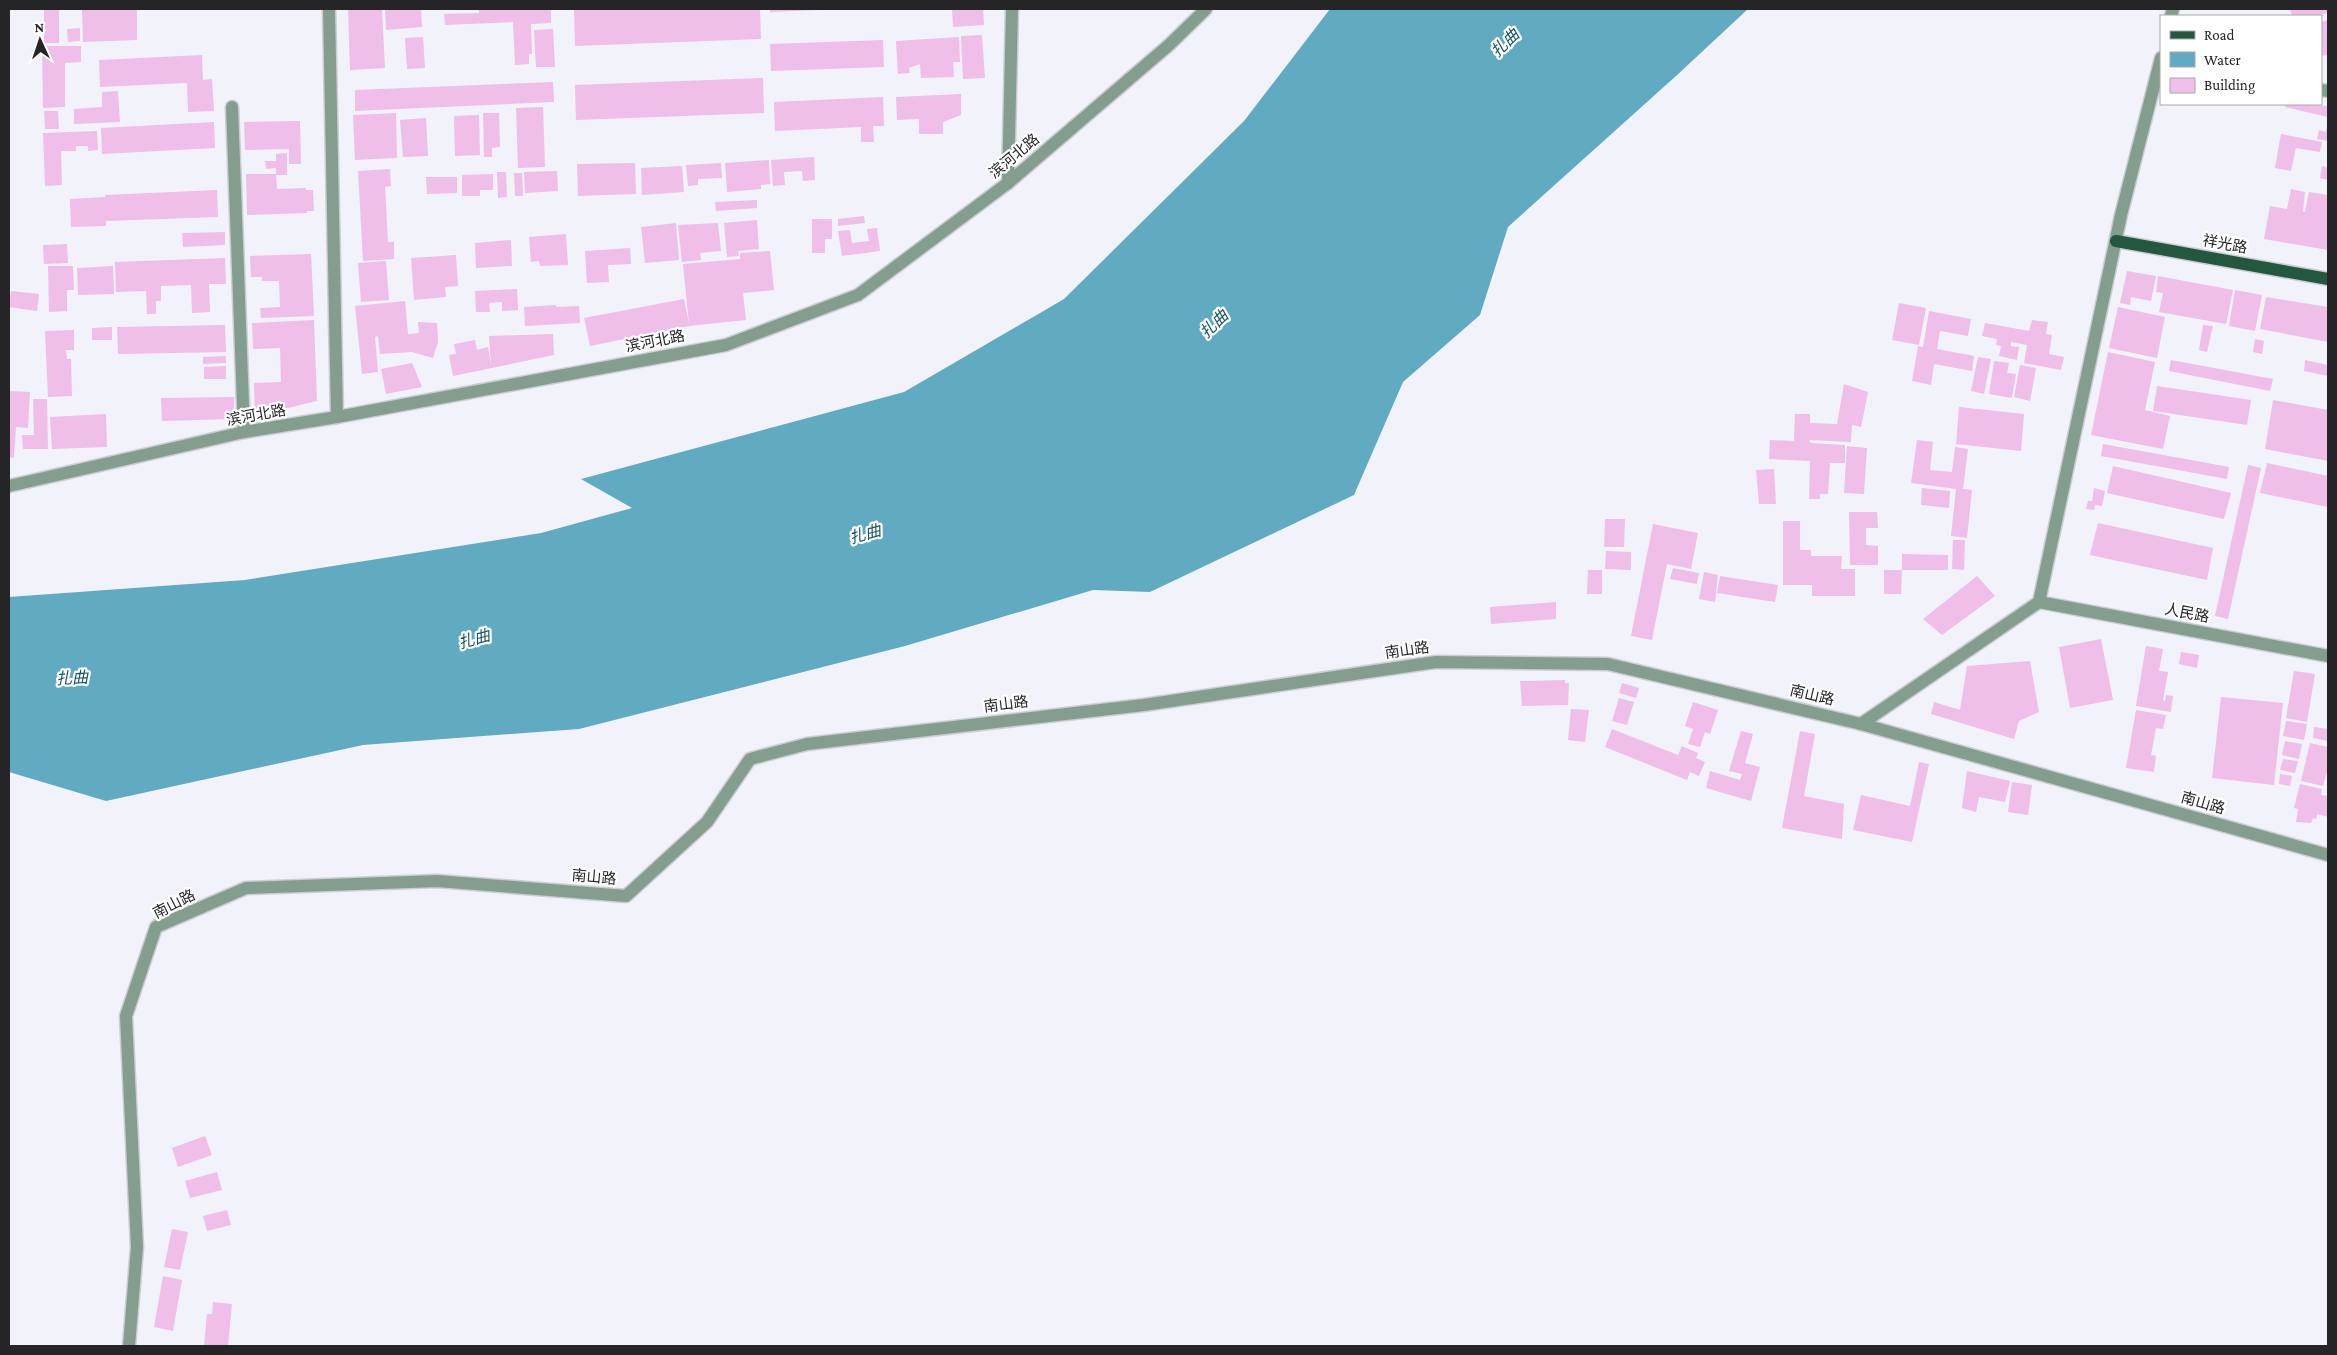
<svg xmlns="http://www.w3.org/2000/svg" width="2337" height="1355" font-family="'Crimson Pro','Noto Sans SC',serif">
  <rect width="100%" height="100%" fill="#f2f2fa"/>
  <path fill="#61abc2" d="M1330 9H1748L1676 76 1508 227 1480 315 1403 382 1354 495 1150 592 1093 590 905 646 579 729 363 745 106 801 9 772V597L245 580 541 533 632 508 581 479 904 392 1064 299 1244 121Z"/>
  <g fill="#efbee9">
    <rect x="44" y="9" width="15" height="34"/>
    <path d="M82 9H137V40L83 42Z"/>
    <path d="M348 9H382L385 68 350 70Z"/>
    <path d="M385 9H421L422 27 386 30Z"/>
    <path d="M479 9H551V23L531 24 532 54H529V64L515 65 513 22 445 25 444 14 479 13Z"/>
    <path d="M760 9 761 39 575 46 574 10Z"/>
    <path d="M770 9H819V10L770 12Z"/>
    <path d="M952 9H983L984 25 953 27Z"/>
    <path d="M2290 9H2328V13L2313 16H2292Z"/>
    <path d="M2328 20V55L2321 56V22Z"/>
    <path d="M80 28V41L68 42 67 29Z"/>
    <path d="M553 29 555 67H536L534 30Z"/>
    <path d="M982 35 985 78 963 79 961 36Z"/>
    <path d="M423 37 425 68 407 69 405 38Z"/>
    <path d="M959 37 960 62H953L954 77 921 78 920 64 909 68 910 73 898 74 896 41Z"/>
    <path d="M883 40 884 67 771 71 770 44Z"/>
    <path d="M42 46H81V62L65 63V107L43 108Z"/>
    <path d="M202 55 203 80 212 79 214 111 188 112 187 83 100 87 99 60Z"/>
    <path d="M763 78 764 113 576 120 575 85Z"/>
    <path d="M553 82 554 102 355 111V90Z"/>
    <path d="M118 91 120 122 74 124V109L102 107V92Z"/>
    <path d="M961 94V115L943 122V134H919V119L897 120 896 97Z"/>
    <path d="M883 97 884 126H873L874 142H861V127L775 131 774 102Z"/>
    <path d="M2286 104 2328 106V117L2285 107Z"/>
    <path d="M543 107 545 167 518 168 516 108Z"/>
    <path d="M44 111H58L59 129H45Z"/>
    <path d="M396 113 397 158 355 160 353 115Z"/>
    <path d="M483 113H499L500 147 492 148V157H484Z"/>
    <path d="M479 115 480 155 455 156 454 116Z"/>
    <path d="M426 118 428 156 403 157 400 120Z"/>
    <path d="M300 121 301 164H289V149L245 150 244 122Z"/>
    <path d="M214 122 215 148 102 154 101 128Z"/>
    <path d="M2327 126 2328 141 2317 139 2319 130 2326 132Z"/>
    <path d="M97 131 98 150 88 151V146H76V151H61L62 185 45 186 43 133Z"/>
    <path d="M2281 134 2322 142 2320 152 2296 148 2291 171 2275 168Z"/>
    <path d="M287 153V175H276L277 189 306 188V190H313L314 211H307V213L247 215 246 174H276V168L266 169 265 161H276V154Z"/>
    <path d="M814 157 815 180 803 181 802 171 784 172 785 185 773 186 771 160Z"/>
    <path d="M769 160 770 184 761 185V189L727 192 725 163Z"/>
    <path d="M635 163 636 194 578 196 577 164Z"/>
    <path d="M721 163 722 178 698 179V185L688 186 686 165Z"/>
    <path d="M682 166 684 192 642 195 641 168Z"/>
    <path d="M2322 166 2328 168V180L2320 178Z"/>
    <path d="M390 169 391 186 385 187 388 242H394V259L363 261 358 171Z"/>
    <path d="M557 171 558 191 525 193 524 172Z"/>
    <path d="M497 172H506L507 197 498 198Z"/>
    <path d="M514 173H522L523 196H515Z"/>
    <path d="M493 174V190H480V196H462V175Z"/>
    <path d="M426 177H457V193L427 194Z"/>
    <path d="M2291 189 2305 192 2303 212H2305L2309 192 2328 195V250L2264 239 2270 206 2287 209Z"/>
    <path d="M217 190 218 217 106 221V226L71 227 70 199 105 197V195Z"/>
    <path d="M757 200V208L716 211 715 202Z"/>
    <path d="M864 216 865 223 838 226V219Z"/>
    <path d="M812 219H832V239H825V253H812Z"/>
    <path d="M757 220 759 249 738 251 739 256 727 257 724 223Z"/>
    <path d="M676 223 679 260 645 263 641 227Z"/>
    <path d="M718 223 721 251 700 253 701 260 682 262 678 225Z"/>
    <path d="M877 228 880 251 842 256 838 231 850 230 852 243 869 241 867 229Z"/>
    <path d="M225 232V245L183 247 182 233Z"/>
    <path d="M566 234 568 265 540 266 539 261 531 262 529 237Z"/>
    <path d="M511 240 512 266 476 268 475 243Z"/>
    <path d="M67 244 68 263 44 264 43 245Z"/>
    <path d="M630 248 631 264 608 265 609 282 587 283 585 251Z"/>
    <path d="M770 251 774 290 743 293 746 320 689 326 590 346 584 318 684 299 689 324 683 264 740 259V253Z"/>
    <path d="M311 254 314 316 261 318 260 308 280 307 279 281H262V277H251L250 256Z"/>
    <path d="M456 255 458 286 445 287 446 297 414 300 411 258Z"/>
    <path d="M225 258 226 284H209L210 312 192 313 191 285 161 286V301H156V314H147L146 291 116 292 115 262Z"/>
    <path d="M386 261 389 300 361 302 358 263Z"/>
    <path d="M48 266H73L74 290H67V311L49 312Z"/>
    <path d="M113 266 114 294 78 295 77 268Z"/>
    <path d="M2127 271 2156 276 2151 301 2131 297 2130 305 2120 303Z"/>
    <path d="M2158 276 2233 290 2226 324 2159 312 2163 293 2156 292Z"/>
    <path d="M517 289 518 310 502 311V302L489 303 490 312H476L475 291Z"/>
    <path d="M2235 290 2262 295 2255 331 2229 326Z"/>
    <path d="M11 291 39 294 37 311 9 307Z"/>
    <path d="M2266 297 2328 307V342L2260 329Z"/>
    <path d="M405 301 408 334 419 333 418 322 437 323 438 342 433 358 412 352 380 354 378 336 375 337 378 372 362 374 355 306Z"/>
    <path d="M1899 303 1926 308 1919 345 1892 340Z"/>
    <path d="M556 305V307L579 306 580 323 525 326 524 307Z"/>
    <path d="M2118 307 2165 317 2157 358 2109 348Z"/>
    <path d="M1929 311 1971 319 1968 336 1940 331 1937 349 1974 356 1972 371 1934 364 1931 385 1912 381 1918 346 1923 347Z"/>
    <path d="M314 320 317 401 255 416 254 383 281 382 280 348 253 349 252 323Z"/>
    <path d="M2032 320 2048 322 2046 334 2052 335 2049 354 2064 357 2061 370 2024 363 2027 345 2011 342V346L2019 347 2017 360 1999 356 2001 346 1996 345 1997 339 1982 336 1985 323 2029 331Z"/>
    <path d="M225 325 226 352 118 354 117 327Z"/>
    <path d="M2203 325 2213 326 2207 352 2199 350Z"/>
    <path d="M112 327V340H92V328Z"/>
    <path d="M74 330V350H66L67 359H71L72 396 48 397 45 331Z"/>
    <path d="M553 334 554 355 453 376 449 355 456 354 454 344 475 340 477 350 488 347 491 366 489 336Z"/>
    <path d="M2255 339 2264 341 2262 354 2253 352Z"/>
    <path d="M2108 352 2155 362 2145 410 2170 416 2163 449 2091 435Z"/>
    <path d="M226 356V363L203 364V357Z"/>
    <path d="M1978 357 1991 359 1984 394 1971 391Z"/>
    <path d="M2171 360 2273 379 2270 391 2169 371Z"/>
    <path d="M2305 360 2328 365V376L2304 371Z"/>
    <path d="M1994 361 2009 363 2007 373 2016 374 2012 398 1989 394Z"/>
    <path d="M412 363 422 387 386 394 381 369Z"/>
    <path d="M2020 365 2036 368 2030 401 2014 397Z"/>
    <path d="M226 366V379H204V367Z"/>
    <path d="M1844 384 1868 392 1861 427 1852 425 1851 442 1809 440 1811 443 1845 445V463H1830L1828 494H1820V499H1809L1810 461 1769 459 1770 440 1794 441 1795 414H1810V423L1837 424Z"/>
    <path d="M2157 386 2251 400 2247 425 2153 411Z"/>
    <path d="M9 391 30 392 28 428 16 427 14 458 9 457Z"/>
    <path d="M234 397V419L162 421 161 398Z"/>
    <path d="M33 399H47L48 449H23L22 435H34Z"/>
    <path d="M2273 400 2328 410V461L2265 449Z"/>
    <path d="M1959 407 2024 414 2021 451 1956 444Z"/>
    <path d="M106 414 107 447 52 449 50 417Z"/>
    <path d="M1917 440 1933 442 1930 470 1952 472 1955 447 1968 449 1963 489 1972 490 1967 538 1951 536 1956 489 1911 483Z"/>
    <path d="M2103 444 2229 467 2227 479 2101 456Z"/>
    <path d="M1847 446 1867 448 1864 494 1844 493Z"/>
    <path d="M2267 463 2328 476V507L2260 493Z"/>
    <path d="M2248 465 2261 468 2228 619 2215 616Z"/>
    <path d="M2113 466 2231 493 2224 519 2107 493Z"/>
    <path d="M1774 469 1776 504H1759L1756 470Z"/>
    <path d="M1922 488 1950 491 1949 508 1921 505Z"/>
    <path d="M2094 488 2105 491 2102 506 2095 505 2094 510 2086 509 2088 501H2092Z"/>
    <path d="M1849 512H1877L1878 528H1866V545L1878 546V565H1850Z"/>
    <path d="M1605 519H1625L1624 547H1604Z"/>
    <path d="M1783 521H1800V550H1811V556H1842L1841 569H1855V596H1812V585H1783Z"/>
    <path d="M2098 523 2213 548 2207 580 2090 555Z"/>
    <path d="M1653 524 1698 533 1691 569 1667 564 1652 640 1631 636Z"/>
    <path d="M1953 540H1965L1964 570 1952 569Z"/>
    <path d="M1606 551 1631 552V570L1605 569Z"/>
    <path d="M1902 554 1948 555V570H1902Z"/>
    <path d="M1673 568 1699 573 1697 584 1670 579Z"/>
    <path d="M1588 570H1602V594H1587Z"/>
    <path d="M1884 570H1902L1901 594H1884Z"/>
    <path d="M1704 572 1718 575 1715 602 1699 599Z"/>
    <path d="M1720 576 1778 585 1775 602 1717 593Z"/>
    <path d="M1977 576 1995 596 1942 635 1923 619Z"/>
    <path d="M1556 602V619L1491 624 1490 607Z"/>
    <path d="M2101 639 2113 700 2070 708 2059 647Z"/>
    <path d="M2146 646 2163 649 2159 671 2168 672 2163 700 2165 701 2166 695 2173 696 2171 712 2136 706Z"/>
    <path d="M2181 652 2199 655 2197 668 2179 664Z"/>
    <path d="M2030 661 2039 712 2019 721 2014 739 1931 714 1934 702 1960 710 1967 666Z"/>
    <path d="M2294 671 2315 674 2307 722 2286 718Z"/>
    <path d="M1565 680V683H1569L1568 705 1522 706 1520 681Z"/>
    <path d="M1622 683 1639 688 1636 698 1619 693Z"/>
    <path d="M2221 697 2283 703 2274 785 2212 778Z"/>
    <path d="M1619 698 1634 702 1627 725 1612 721Z"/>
    <path d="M1693 702 1718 710 1710 734 1705 732 1700 747 1688 744 1693 729 1685 726Z"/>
    <path d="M1571 709 1589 710 1585 742 1568 740Z"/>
    <path d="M2136 710 2166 715 2163 729 2156 728 2151 755 2156 756 2154 772 2126 768Z"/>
    <path d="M2286 721 2307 724 2304 740 2283 736Z"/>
    <path d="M2314 727 2328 729V741L2313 738Z"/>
    <path d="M1612 729 1678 755 1682 746 1698 753 1696 758 1705 762 1699 776 1690 772 1687 780 1605 747Z"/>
    <path d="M1741 731 1753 734 1745 763 1760 767 1751 801 1706 788 1710 771 1740 780 1742 774 1729 771Z"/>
    <path d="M1800 731 1815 734 1804 796 1844 804 1842 839 1782 828Z"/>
    <path d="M2285 741 2302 744 2299 759 2282 755Z"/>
    <path d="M2310 743 2328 747V768L2323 786 2301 781Z"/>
    <path d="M2283 759 2298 761 2295 773 2280 770Z"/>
    <path d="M1919 762 1929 764 1912 842 1853 830 1861 795 1910 806Z"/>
    <path d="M1967 771 2010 781 2005 802 1979 797 1976 812 1962 808Z"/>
    <path d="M2280 774 2292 776 2290 786 2279 784Z"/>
    <path d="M2012 782 2032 785 2028 815 2008 812Z"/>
    <path d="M2300 784 2322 789 2321 795 2328 796V817L2317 814 2316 819 2313 818 2311 823 2296 822 2298 809 2294 808Z"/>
    <path d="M205 1136 212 1155 178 1167 172 1148Z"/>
    <path d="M217 1172 222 1190 190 1198 185 1181Z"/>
    <path d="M227 1210 231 1225 207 1231 203 1216Z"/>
    <path d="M172 1229 188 1232 180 1270 164 1267Z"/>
    <path d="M163 1276 182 1280 173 1331 154 1327Z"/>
    <path d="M213 1302 232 1304 228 1346H204L207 1314H212Z"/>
  </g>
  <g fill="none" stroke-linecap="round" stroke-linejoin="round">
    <defs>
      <g id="minor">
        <path d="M329 9 337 417"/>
        <path d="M2171 16 2173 9"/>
        <path d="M2321 90 2328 91"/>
        <path d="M232 107 244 432"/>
        <path d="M1008 183 1012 9"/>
        <path d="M9 486 244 432 337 417 726 345 858 295 1008 183 1169 45 1206 9"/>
        <path d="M2039 602 2328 656"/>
        <path d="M1861 724 2039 602 2121 215 2161 58"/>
        <path d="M129 1346 137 1247 126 1016 156 927 246 888 437 881 626 896 707 822 750 759 807 744 1144 705 1436 662 1608 664 1861 724 2328 855"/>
      </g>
      <path id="major" d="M2116 241 2328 279"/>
    </defs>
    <use href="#minor" stroke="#cdcdd4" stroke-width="15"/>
    <use href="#major" stroke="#cdcdd4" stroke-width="15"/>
    <use href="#minor" stroke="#839e8f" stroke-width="12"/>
    <use href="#major" stroke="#245740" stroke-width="12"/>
  </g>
  <g text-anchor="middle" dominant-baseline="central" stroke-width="4.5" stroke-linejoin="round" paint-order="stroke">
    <g font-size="15" fill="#252528" stroke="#fff">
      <text transform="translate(1014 156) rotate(-40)">滨河北路</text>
      <text transform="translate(2225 244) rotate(10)">祥光路</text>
      <text transform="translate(655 341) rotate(-11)">滨河北路</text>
      <text transform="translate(256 415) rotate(-10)">滨河北路</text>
      <text transform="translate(2187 613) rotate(11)">人民路</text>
      <text transform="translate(1407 650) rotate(-8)">南山路</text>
      <text transform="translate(1812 695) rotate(13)">南山路</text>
      <text transform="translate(1006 704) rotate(-7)">南山路</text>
      <text transform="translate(2203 803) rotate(16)">南山路</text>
      <text transform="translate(594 877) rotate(5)">南山路</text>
      <text transform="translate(174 904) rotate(-27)">南山路</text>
    </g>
    <g font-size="16" font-style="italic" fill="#155364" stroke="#fff">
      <text transform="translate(1505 43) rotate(-44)">扎曲</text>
      <text transform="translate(1214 324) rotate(-44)">扎曲</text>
      <text transform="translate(865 534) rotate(-15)">扎曲</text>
      <text transform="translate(474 639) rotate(-15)">扎曲</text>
      <text transform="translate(72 678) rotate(-3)">扎曲</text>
    </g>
  </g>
  <rect width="2337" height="1355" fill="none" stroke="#252528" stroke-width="20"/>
  <rect x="2160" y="15" width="162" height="90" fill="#ffffff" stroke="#a8a8a9"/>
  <rect x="2170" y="31" width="25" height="8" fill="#245740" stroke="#a8a8a9"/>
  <text x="2204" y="40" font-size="15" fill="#252528">Road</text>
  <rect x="2170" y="52" width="25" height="15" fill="#61abc2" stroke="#a8a8a9"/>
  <text x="2204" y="65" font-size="15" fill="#252528">Water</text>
  <rect x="2170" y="78" width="25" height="15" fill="#efbee9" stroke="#a8a8a9"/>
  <text x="2204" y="90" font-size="15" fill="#252528">Building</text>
  <g transform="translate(40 40) rotate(357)" stroke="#ffffff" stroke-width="4" paint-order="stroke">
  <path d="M0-4L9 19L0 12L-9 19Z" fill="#252528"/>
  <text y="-8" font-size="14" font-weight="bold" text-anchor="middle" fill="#252528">N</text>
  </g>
</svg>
